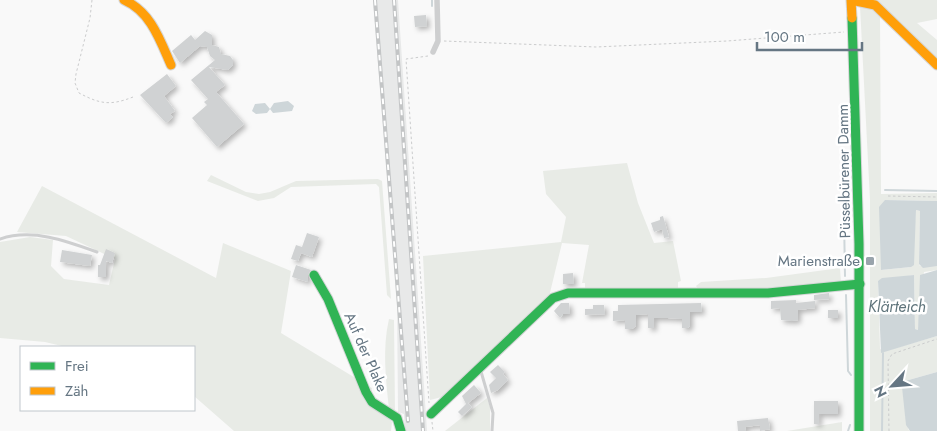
<svg xmlns="http://www.w3.org/2000/svg" width="937" height="431" font-family="Jost,sans-serif">
  <defs>
    <filter id="shadow"><feDropShadow dx="3" dy="3" stdDeviation="2.5" flood-color="#0004"/></filter>
  </defs>
  <rect width="100%" height="100%" fill="#f9f9f9"/>
  <path fill="#e8e9e9" d="M373 0H398L427 431H405L404 414 398 412 397 301Z"/>
  <g fill="#e8ebe6">
    <path d="M873 0H937V19L917 23 937 40V61Z"/>
    <path d="M860 6 872 7 880 15 881 194 937 193V201L885 200 881 270 911 267 916 210 920 211 919 264 920 266H937V270L924 272 918 330 915 329 914 275 878 281V283L880 349 885 351 937 336V372L905 381 908 429 910 431H870V200Z"/>
    <path d="M627 163 638 203 654 243 673 241 681 281 678 282V291L585 292V283H582L589 245 562 243 548 301 448 392 442 397 430 400 423 256 561 242 566 217 546 194 543 171Z"/>
    <path d="M211 175 246 192 259 194 270 192 296 181 378 179 382 181 391 299 387 295 379 187 376 184 291 187 274 198 258 201 207 181Z"/>
    <path d="M42 186 216 278 223 243 291 271 281 333 372 388 371 403 392 422 391 431H234L194 396V347H66L45 342 0 338V242L30 237 53 240 51 266 64 279 109 285 115 259 66 236 17 232Z"/>
    <path d="M840 268 841 283 767 290H699L696 286 701 282 766 278Z"/>
    <path d="M389 319 394 320 395 413 389 409C386 380 382 349 389 319Z"/>
    <path d="M487 398 490 407V431H445Z"/>
    <path d="M842 422V431H787Z"/>
  </g>
  <g fill="#ced6d9">
    <path d="M288 101 294 106 292 111 273 113 270 109 267 113 256 114 252 111 255 104 265 103 270 109 274 103Z"/>
    <path d="M885 200 937 201V266L923 268 919 264 920 211 916 210 914 265 911 267 881 270 879 207Z"/>
    <path d="M937 270V336L881 353 878 281 882 278 914 275 915 329 918 330 920 275Z"/>
    <path d="M937 372V431H910L906 425 902 387 905 381Z"/>
  </g>
  <g fill="none" stroke-linecap="round" stroke-linejoin="round">
    <g stroke="#ced6d9" stroke-width="2">
      <path d="M432 0V6"/>
      <path d="M885 190 937 191"/>
      <path d="M844 217 845 276"/>
      <path d="M846 295 848 371 851 375"/>
      <path d="M848 431 850 425"/>
      <path d="M882 431 883 353"/>
    </g>
  </g>
  <g fill="#d0d2d3" filter="url(#shadow)">
    <path d="M426 15 427 26 415 27 414 16Z"/>
    <path d="M205 31 212 35V45L219 47 221 54 230 56 233 60V65L228 70 209 67 225 85 216 92 244 124 217 147 192 118 207 105 204 102 208 99 191 80 215 60 210 56 207 47 200 46 180 63 172 51 191 35 195 40Z"/>
    <path d="M167 74 176 86 164 96 175 111 170 114 173 117 166 123 140 95Z"/>
    <path d="M663 216 669 237 664 238 662 229 654 232 651 223 660 220V217Z"/>
    <path d="M307 233 319 237 312 257 301 253 298 261 291 259 296 245 302 247Z"/>
    <path d="M106 249 115 253 112 263 106 261V277H98V265H100Z"/>
    <path d="M62 250 92 255 90 266 60 262Z"/>
    <path d="M296 265 311 270 308 275V282L292 277Z"/>
    <path d="M573 273 574 284H563V274Z"/>
    <path d="M829 293V299L814 300V295Z"/>
    <path d="M796 300V303L815 301V308L798 310V320L792 321 781 320 780 308 771 309V301Z"/>
    <path d="M561 303H569L570 314H563L560 318 554 311Z"/>
    <path d="M701 303 702 312H690V326L688 328H682V319L668 318H654V328H648V314L636 315V326L632 329H625V320L613 321V311H618V305Z"/>
    <path d="M593 305H604L605 314 585 315V309H593Z"/>
    <rect x="828" y="310" width="10" height="8"/>
    <path d="M498 365 505 372 503 374 508 380 498 390 491 393 489 385 496 378 490 372Z"/>
    <path d="M474 385 481 393 468 403 472 407 462 416 458 412 466 404 462 396Z"/>
    <path d="M814 401H838V414H819V424H814Z"/>
    <path d="M768 418 770 429 760 431V425L745 427 746 431H738L737 421Z"/>
  </g>
  <g fill="none" stroke-linecap="round" stroke-linejoin="round">
    <defs>
      <g id="fast">
        <path d="M852 18 859 244V431"/>
        <path d="M314 275 328 299 366 392 372 402 397 418 401 431"/>
        <path d="M431 414 553 298 568 293H768L860 284"/>
      </g>
      <g id="slow">
        <path d="M124 0C151 12 160 40 171 65"/>
        <path d="M852 18 851 0 875 5 937 65"/>
      </g>
    </defs>
    <use href="#fast" stroke="#d5d6d7" stroke-width="11"/>
    <use href="#slow" stroke="#d5d6d7" stroke-width="11"/>
    <g stroke="#cbcccd" stroke-width="1" stroke-dasharray="2.5 2.5" stroke-linecap="butt">
      <path d="M92 0 90 18 76 74 75 83 79 93C100 104 110 106 133 97"/>
      <path d="M444 41 596 47 727 41 844 32"/>
      <path d="M428 56 406 59 429 403"/>
      <path d="M888 196 937 197"/>
      <path d="M432 422 433 431"/>
      <path d="M889 431 888 361 892 354 937 339"/>
    </g>
    <g stroke="#cecfd0" stroke-width="3">
      <path d="M0 239C32 228 67 241 97 252"/>
      <path d="M480 368 493 413 492 431"/>
    </g>
    <path stroke="#cecfd0" stroke-width="5.5" d="M433 52 438 41 437 0"/>
    <use href="#fast" stroke="#30b455" stroke-width="9"/>
    <use href="#slow" stroke="#ff9f0a" stroke-width="9"/>
    <defs>
      <g id="rail">
        <path d="M375 0 408 421"/>
        <path d="M394 0 423 431"/>
      </g>
    </defs>
    <use href="#rail" stroke="#c3c5c6" stroke-width="4"/>
    <use href="#rail" stroke="#fff" stroke-width="2" stroke-dasharray="5.5" stroke-linecap="butt"/>
  </g>
  <rect fill="#99a4ac" stroke="#fff" stroke-width="2" x="865" y="256" width="10" height="10" rx="2.5"/>
  <g text-anchor="middle" dominant-baseline="central" stroke-width="5" stroke-linejoin="round" paint-order="stroke">
    <g font-size="15" fill="#657683" stroke="#fff">
      <text transform="translate(844 171) rotate(-91)">Püsselbürener Damm</text>
      <text transform="translate(366 352) rotate(66)">Auf der Plake</text>
    </g>
    <g font-size="15" fill="#657683" stroke="#fff" text-anchor="end">
      <text x="860" y="261">Marienstraße</text>
    </g>
    <g font-size="16" font-style="italic" fill="#60757c" stroke="#fff">
      <text x="897" y="306">Klärteich</text>
    </g>
  </g>
  <rect x="20" y="346" width="175" height="65" fill="#ffffff" stroke="#c1c8cd"/>
  <rect x="30" y="362" width="25" height="8" fill="#30b455" stroke="#c1c8cd"/>
  <text x="65" y="371" font-size="15" fill="#657683">Frei</text>
  <rect x="30" y="387" width="25" height="8" fill="#ff9f0a" stroke="#c1c8cd"/>
  <text x="65" y="396" font-size="15" fill="#657683">Zäh</text>
  <g transform="translate(892 386) rotate(244)" stroke="#ffffff" stroke-width="4" paint-order="stroke">
  <path d="M0-4L9 19L0 12L-9 19Z" fill="#657683"/>
  <text y="-8" font-size="14" font-weight="bold" text-anchor="middle" fill="#657683">N</text>
  </g>
  <path d="M757 42v8h105v-8" fill="none" stroke="#657683" stroke-width="2.5"/>
  <text x="764" y="42" font-size="15" fill="#657683" stroke="#ffffff" stroke-width="4" paint-order="stroke">100 m</text>
</svg>
